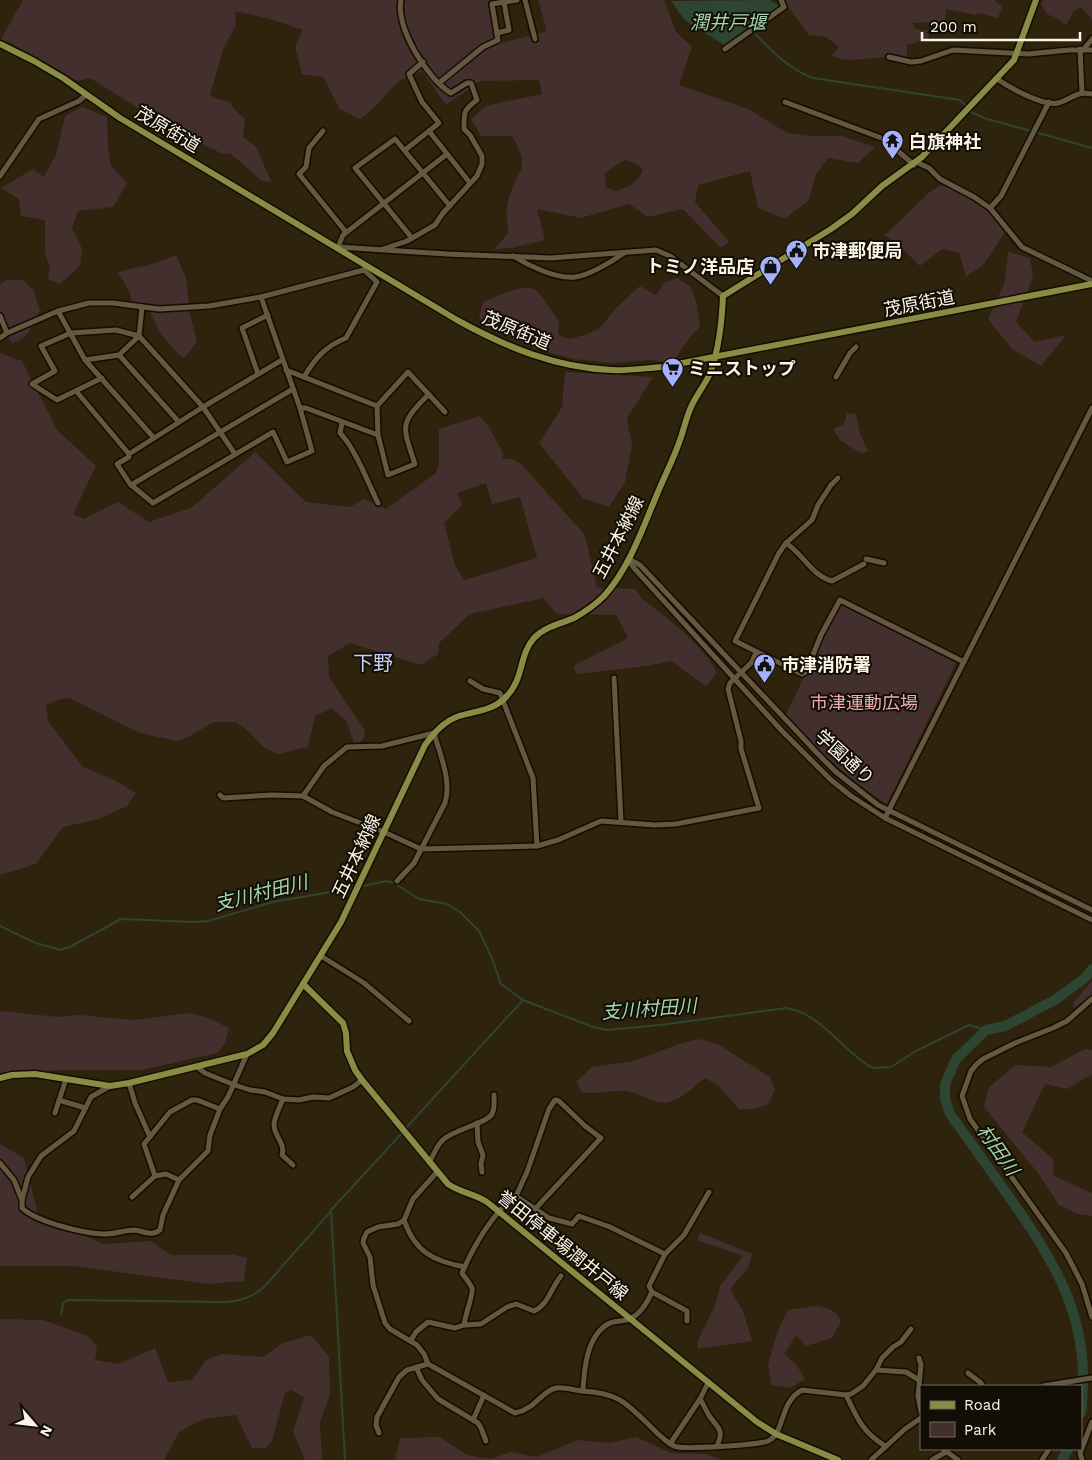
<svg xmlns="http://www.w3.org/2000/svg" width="1092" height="1460" font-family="'Work Sans','Noto Sans JP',sans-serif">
  <rect width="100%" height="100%" fill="#2e230d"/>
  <g fill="#442f2f" fill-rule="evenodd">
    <path d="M23 0H516L487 4 502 43 547 31 538 0H664L676 32 692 47 679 85 748 109 787 133 809 136H842L875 147 858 163 828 158 816 174 809 200 785 219 758 208 750 171 698 185 695 202 729 242 721 248 683 209 648 217 629 204 581 218 537 209 545 240 512 248 495 249 508 233C508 223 505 211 508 201 516 169 533 171 512 136H481L471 119 486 106 542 94 539 80 480 81 446 105 422 71C417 74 400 80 397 83 384 95 376 109 360 119L340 109 323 77 302 74 295 47 303 30 270 19 235 11 236 25 223 49 210 95 218 99 230 102 234 109 245 119 243 137 256 147 272 183 261 180 231 154 221 153 173 130 90 78 77 81 15 45 1 39ZM626 160 638 165 643 170C638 183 628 187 616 191L606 187 604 174 616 165Z"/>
    <path d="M779 0H994L1002 7 998 18 977 13 976 15 946 9 945 22 913 23 915 29 930 31 928 39 907 45V61C902 60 897 58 891 58 872 55 850 65 832 56L839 47 826 37 809 35 787 5Z"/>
    <path d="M1043 0H1092V19L1081 7 1074 11 1066 25 1053 16 1048 15 1041 5Z"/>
    <path d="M82 107 107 117 108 148 111 166 127 183 113 207 78 211 72 228 82 249 80 266 60 284 48 279 50 269 45 252V220L21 216 19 199 1 188 33 169 44 177 56 155 65 116Z"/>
    <path d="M941 185 980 199 1005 232 984 264 966 277 959 253 942 249 920 266 902 248 885 235 930 192Z"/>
    <path d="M1008 252 1030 258 1033 276 1016 322 1035 342 1066 335 1041 366 1012 349 988 319 1005 282Z"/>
    <path d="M176 255 186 278 190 314 197 342 184 358C166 344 154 325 147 304L132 303 130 293 118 272 152 264Z"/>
    <path d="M677 278 691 287 697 305 700 327C689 336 681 351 672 362L649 360 612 363 574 359 536 349 484 324 479 316 483 303C493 297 525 283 535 290 545 298 551 311 559 321L558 335 570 339 587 334 600 328 615 309 640 286 656 295 664 283Z"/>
    <path d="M7 280H22L33 290 40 310C34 323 28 340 12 343L0 326V284Z"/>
    <path d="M0 353 22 361 57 430 96 466 73 514 84 519 118 502 149 522 191 508 255 452 306 502 350 507 364 499 386 509 436 473 439 463V429L479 416 489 427 503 453 502 459H513L521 464 585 535 597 588 636 589C641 600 649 604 658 611 676 625 709 653 717 673L706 686 671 661 646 666 577 674 573 666 628 638 616 615 557 614 543 598 470 614 439 643 438 654 421 665 350 643 328 656 329 677 364 729 365 736 356 749 347 722 332 708 315 716 308 747 277 754 263 747 246 729 236 722H214L188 737 177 741 140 733 69 698 57 700 46 705 48 721 83 767 114 780 136 793 127 806 99 819 63 827 36 864 0 875ZM486 483 492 504 520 497 537 558 464 580 455 565 444 523 462 505 457 493Z"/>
    <path d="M565 372 653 377 627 418 632 445 625 482 609 507 583 498 539 443 562 407Z"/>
    <path d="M847 413 856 414 860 434 868 451 862 454 840 440 833 429 844 424Z"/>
    <path d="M841 605 956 663 887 804C845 777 819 751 786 715L837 606Z"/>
    <path d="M1092 981V1000L1088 998 1074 1008 1073 1003Z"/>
    <path d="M0 1011 58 1017 79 1015 134 1020 190 1013 208 1018 229 1028 225 1043 217 1053 142 1070H55L0 1080Z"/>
    <path d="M700 1039 719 1045 770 1077 775 1090 767 1105 752 1109H739L718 1085 705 1078C692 1088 676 1106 658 1102 646 1099 637 1092 625 1091 610 1090 597 1095 582 1092L576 1082 592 1067 634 1061 679 1044Z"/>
    <path d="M1085 1049 1092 1050V1074L1067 1089 1045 1084 1022 1132 1053 1159 1054 1176 1092 1193V1216L1078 1214 1059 1205 1038 1173 984 1107 988 1088 1015 1065 1051 1067Z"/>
    <path d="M0 1144 24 1158 38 1214 103 1244 151 1241 171 1255H234L247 1258 244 1281 208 1284 73 1266H0Z"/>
    <path d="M700 1233 752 1254 748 1268 730 1289 743 1311 752 1341 698 1349 697 1343 716 1303 720 1286 743 1256 697 1240Z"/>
    <path d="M816 1306C826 1307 837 1310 841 1321L832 1338 806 1346 796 1335 784 1354 796 1364 805 1379 790 1388 771 1385 768 1365 777 1333 788 1310Z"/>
    <path d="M0 1319 43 1320 88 1336 97 1346 95 1360 119 1364 155 1348 168 1382 192 1380 206 1360 223 1354 263 1357 283 1343 311 1335 329 1357 330 1395 320 1422 322 1460H305L293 1432 304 1397 291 1390 285 1393 272 1441 265 1448H252L236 1415 203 1419 179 1432 164 1460H0Z"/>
    <path d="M440 1437 467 1455 491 1459 511 1452 537 1457 577 1440 609 1443 636 1437 671 1453 707 1454 721 1460H395L400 1438Z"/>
  </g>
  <path fill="#2d4532" d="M770 0 783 8 784 11 729 48 692 25 683 18 671 1Z"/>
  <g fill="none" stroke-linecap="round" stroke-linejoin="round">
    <g stroke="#2d4532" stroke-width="2">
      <path d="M754 32C769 50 791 70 813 78L960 100 973 113 984 118 1092 148"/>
      <path d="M359 887 386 881 394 883 419 899 447 904 460 912 479 931 491 956 501 984 523 1000 593 1027 607 1030 660 1025 786 1008C822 1013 842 1052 873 1068L891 1067 916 1051 969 1025 986 1030"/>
      <path d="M0 926 33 942 60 950 70 947 121 919 193 922 208 921 273 902 354 888"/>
      <path d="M405 1129 523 1000"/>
      <path d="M61 1315 63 1303 68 1300 225 1302C241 1301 253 1297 265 1286L331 1211"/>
      <path d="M345 1460 331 1210 402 1133"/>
    </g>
    <g stroke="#2d4532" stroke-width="10">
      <path d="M1081 1413C1092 1328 1061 1270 1014 1204 993 1174 972 1144 950 1114L945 1099V1084L956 1059 986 1030 1005 1026 1055 1000 1085 978 1092 969"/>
      <path d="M1062 1460 1068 1449"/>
    </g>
    <defs>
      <g id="minor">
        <path d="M525 0 535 39"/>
        <path d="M497 33 509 30 504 2"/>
        <path d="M725 49 784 7 781 0"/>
        <path d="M1080 49 1082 92"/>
        <path d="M1083 50 1092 39"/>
        <path d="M889 57 911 62 921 61 953 50 1028 54 1069 50H1092"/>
        <path d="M996 78C1008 87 1044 107 1058 103 1073 99 1074 91 1092 94"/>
        <path d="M439 83 483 47 498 40 492 4 517 0"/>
        <path d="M785 102 884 139 914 165"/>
        <path d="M323 131 309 148 306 167 299 174 346 232"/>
        <path d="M429 131 470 183"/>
        <path d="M405 150 439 123 422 102 409 74 423 62"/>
        <path d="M447 154 343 235 338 247 447 254 551 258 656 250 670 256 723 296"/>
        <path d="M916 162 929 168 940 179 974 197 990 208 1022 247 1092 281"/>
        <path d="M0 176 39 119 79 101 86 95"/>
        <path d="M990 208 1001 196 1049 102"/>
        <path d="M412 238 355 168 395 139 450 206"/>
        <path d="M380 250 407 241 435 225 443 213 477 176 482 164V156L470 135 464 129C464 113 463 110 477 100L471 83H467L451 93C427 79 396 28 401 0"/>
        <path d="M513 256C529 266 556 279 575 277 588 276 613 261 624 253"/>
        <path d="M261 297 300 408 312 451 287 462 273 432 153 503 130 484 117 464 129 457V454L203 407 282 360"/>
        <path d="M58 311 85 360 154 438"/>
        <path d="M0 316 7 333"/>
        <path d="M0 338 7 333 58 311 89 303H113L159 309 209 306 261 297 364 270"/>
        <path d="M119 355 179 422"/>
        <path d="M85 360 119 355 139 336 142 307"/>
        <path d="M286 370 377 406"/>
        <path d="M258 374 242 328 268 315"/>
        <path d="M304 377C315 358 326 346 346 338L377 282 364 270 365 267"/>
        <path d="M836 377 850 353 856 347"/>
        <path d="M102 378 57 400 32 384 55 371 41 346 71 333 116 330 139 336 203 407 235 454"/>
        <path d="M76 391 129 454"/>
        <path d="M429 394C399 424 402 425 415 464L388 475 378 435 377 406 408 372 445 412"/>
        <path d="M300 408H306L378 435"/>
        <path d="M342 423 340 433C355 448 368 483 378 503"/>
        <path d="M838 478 831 485 818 505 812 520 786 543 779 553 735 641 802 674 806 672 821 635 840 600 964 662"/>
        <path d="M131 485 293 389"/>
        <path d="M786 543C803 554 812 576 832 581L864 564"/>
        <path d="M628 559 634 568 782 731 831 780 851 796 885 818 1092 920"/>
        <path d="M629 559 640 565 820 756 836 772 878 805 1092 910"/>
        <path d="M866 559 884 563"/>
        <path d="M614 678 621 821"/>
        <path d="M470 681 483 689 500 693 533 778 537 846"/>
        <path d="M220 795 223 798 272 795 303 796 332 812 384 832 421 849 537 846 558 840 601 821 655 825 676 824 759 808 741 749V741L728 689 730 683 751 663 756 653"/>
        <path d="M303 796 324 766 347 747 382 746 434 733C440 755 452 781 445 803L414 863 397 881"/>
        <path d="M885 818 1092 408"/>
        <path d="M321 956 364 983 409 1021"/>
        <path d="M1092 999 1067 1021 1053 1028 1015 1043 983 1059 977 1064 971 1071 962 1096 970 1119 1066 1253 1082 1284 1092 1317"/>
        <path d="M197 1067 205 1073 232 1084 250 1090 265 1092 283 1099 299 1100 313 1097 329 1098 353 1087 362 1080"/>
        <path d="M129 1083 135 1103 150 1137"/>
        <path d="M110 1086 91 1097 74 1131 41 1156 28 1177 22 1200V1208C37 1222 82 1233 103 1234 113 1235 124 1230 134 1230 144 1231 151 1237 160 1230L163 1215 179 1180 208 1151 210 1135 220 1109 228 1097 247 1054"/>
        <path d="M283 1099C280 1107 274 1117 274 1125 274 1136 286 1144 282 1155L293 1165"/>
        <path d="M59 1100 85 1108"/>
        <path d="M55 1113 66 1079"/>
        <path d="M477 1123 478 1142 483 1155 481 1164 482 1172"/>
        <path d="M429 1162C434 1155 437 1144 444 1139 454 1130 487 1123 492 1114 495 1108 494 1102 494 1095"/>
        <path d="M0 1163 14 1180 22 1200"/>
        <path d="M155 1176 144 1144 170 1112 192 1100H197L220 1109"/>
        <path d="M516 1196 527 1172 549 1109 555 1100 559 1101 585 1126 601 1138 535 1209"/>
        <path d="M132 1197 155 1176 166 1174 179 1180"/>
        <path d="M404 1220C415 1252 433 1261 465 1267"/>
        <path d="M652 1292 687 1311V1321"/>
        <path d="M464 1325C465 1315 474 1293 472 1288 470 1283 465 1278 462 1273 472 1249 494 1210 516 1196L549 1218 572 1224 579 1216 610 1227 665 1254"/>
        <path d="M411 1340 416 1332 428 1322 455 1328 464 1325 481 1324 507 1307 516 1304 534 1311C548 1305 551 1288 561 1276"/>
        <path d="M919 1358 921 1365 918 1396 921 1411"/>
        <path d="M428 1364 424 1354 417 1345 390 1329 385 1323 373 1285 370 1257 363 1243 364 1238 367 1232 378 1227 398 1224 404 1220 413 1199 437 1172"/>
        <path d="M416 1367 422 1380 438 1399 478 1423 481 1428 486 1441"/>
        <path d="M876 1370 906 1372 919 1380"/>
        <path d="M968 1373 981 1383 982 1386"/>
        <path d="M1043 1386 1092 1378"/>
        <path d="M583 1391C584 1369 587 1336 608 1324 615 1320 623 1322 630 1319 640 1314 648 1301 652 1292L649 1286 665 1254 684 1235 709 1192"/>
        <path d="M846 1395C858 1420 862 1431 885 1446"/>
        <path d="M700 1399C704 1405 706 1411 710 1417 719 1429 724 1430 717 1446"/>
        <path d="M473 1420 484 1395"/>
        <path d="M379 1433 376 1425 377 1417 399 1377 407 1370 428 1364 515 1413C534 1410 543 1390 556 1388 564 1387 574 1390 582 1391 620 1393 627 1404 653 1429 659 1435 666 1442 674 1446 681 1450 758 1445 768 1441 785 1434 779 1402 802 1390L846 1395 851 1394 863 1386 876 1370 882 1358 893 1347 901 1342 911 1329"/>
        <path d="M670 1444 700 1399 708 1383"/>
        <path d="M943 1449 958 1460"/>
        <path d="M871 1460 905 1429 921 1418"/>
        <path d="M932 1460 946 1452"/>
        <path d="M1042 1460 1049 1449"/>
        <path d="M1082 1460 1080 1453 1092 1422"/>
      </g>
      <g id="major">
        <path d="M0 44 34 61 63 78 120 118 457 320C506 347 556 368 612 370 629 371 646 368 662 367L1092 284"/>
        <path d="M303 984 343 1023 346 1033 347 1051 355 1070 362 1080 448 1184C461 1193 475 1194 487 1202L757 1422 776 1434 838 1460"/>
        <path d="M0 1078 12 1075 35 1074 110 1086 129 1083 247 1054 263 1045 273 1033 341 922 425 745C434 733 444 721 459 716 475 711 491 711 504 699 525 680 518 656 534 638 544 627 560 624 574 618 585 612 595 605 604 596 630 567 643 527 658 492 665 475 674 458 680 440 684 429 686 418 691 407 696 395 706 384 711 371 719 348 722 320 723 296L831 229 852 214 882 186 922 157 1014 60 1036 0"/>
      </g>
    </defs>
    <use href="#minor" stroke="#160c00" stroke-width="8"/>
    <use href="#major" stroke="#160c00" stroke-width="9"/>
    <use href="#minor" stroke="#645840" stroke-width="5"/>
    <use href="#major" stroke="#888c44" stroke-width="6"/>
  </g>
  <defs>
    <symbol id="temple-pin" viewBox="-11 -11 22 30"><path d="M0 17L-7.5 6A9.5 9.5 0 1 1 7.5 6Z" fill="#a5b1fc" stroke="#120e05"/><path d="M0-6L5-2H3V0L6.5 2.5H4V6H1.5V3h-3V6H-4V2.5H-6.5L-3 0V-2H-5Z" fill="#111"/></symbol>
    <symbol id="civic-pin" viewBox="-11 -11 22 30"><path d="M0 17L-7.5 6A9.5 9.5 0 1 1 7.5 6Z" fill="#a5b1fc" stroke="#120e05"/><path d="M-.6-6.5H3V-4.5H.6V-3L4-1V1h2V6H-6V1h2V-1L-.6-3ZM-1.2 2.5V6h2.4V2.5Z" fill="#111"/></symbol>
    <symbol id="shop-pin" viewBox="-11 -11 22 30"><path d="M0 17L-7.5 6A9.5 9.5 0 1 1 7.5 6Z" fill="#a5b1fc" stroke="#120e05"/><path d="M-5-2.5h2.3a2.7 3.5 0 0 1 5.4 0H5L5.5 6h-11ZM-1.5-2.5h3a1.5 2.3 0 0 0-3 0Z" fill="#111"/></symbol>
    <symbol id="supermarket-pin" viewBox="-11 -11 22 30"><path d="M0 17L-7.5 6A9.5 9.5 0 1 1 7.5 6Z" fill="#a5b1fc" stroke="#120e05"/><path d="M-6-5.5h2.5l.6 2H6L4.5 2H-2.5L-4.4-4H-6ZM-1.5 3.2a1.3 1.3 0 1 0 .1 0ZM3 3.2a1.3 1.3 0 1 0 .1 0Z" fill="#111"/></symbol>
  </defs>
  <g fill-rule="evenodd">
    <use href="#temple-pin" x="880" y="128" width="25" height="34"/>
    <use href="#civic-pin" x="784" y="238" width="25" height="34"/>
    <use href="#shop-pin" x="758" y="254" width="25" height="34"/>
    <use href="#supermarket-pin" x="660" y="356" width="25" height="34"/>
    <use href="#civic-pin" x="752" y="652" width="25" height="34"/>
  </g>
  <g text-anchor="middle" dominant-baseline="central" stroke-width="4" stroke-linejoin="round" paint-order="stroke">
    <g font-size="18" fill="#fbf4e7" stroke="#120e05">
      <text transform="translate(168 129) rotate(31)">茂原街道</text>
      <text transform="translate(919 303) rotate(-11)">茂原街道</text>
      <text transform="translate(517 330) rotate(23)">茂原街道</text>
      <text transform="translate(618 537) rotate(-63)">五井本納線</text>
      <text transform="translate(845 757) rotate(42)">学園通り</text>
      <text transform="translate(356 856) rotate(-65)">五井本納線</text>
      <text transform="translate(563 1245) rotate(39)">誉田停車場潤井戸線</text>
    </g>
    <g font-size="18" font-weight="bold" fill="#fbf4e7" stroke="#120e05" text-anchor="start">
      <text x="909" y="141">白旗神社</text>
      <text x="812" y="250">市津郵便局</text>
      <text x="754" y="266" text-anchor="end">トミノ洋品店</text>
      <text x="688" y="368">ミニストップ</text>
      <text x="781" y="664">市津消防署</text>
    </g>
    <g font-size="18" fill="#ebabad" stroke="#120e05">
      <text x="864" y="702">市津運動広場</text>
    </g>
    <g font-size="19" font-style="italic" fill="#a4d5ad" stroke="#120e05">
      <text x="728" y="22">潤井戸堰</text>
      <text transform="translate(261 893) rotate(-14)">支川村田川</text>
      <text transform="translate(649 1009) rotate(-4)">支川村田川</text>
      <text transform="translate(998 1150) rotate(55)">村田川</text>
    </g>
    <g font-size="20" fill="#c6cef9" stroke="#120e05">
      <text x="373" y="663">下野</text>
    </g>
  </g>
  <rect x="920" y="1385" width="162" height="65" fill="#120e05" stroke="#6f6a5f"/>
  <rect x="930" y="1401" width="25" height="8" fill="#888c44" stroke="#6f6a5f"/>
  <text x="964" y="1410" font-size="15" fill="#fbf4e7">Road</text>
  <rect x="930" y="1422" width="25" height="15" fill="#442f2f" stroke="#6f6a5f"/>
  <text x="964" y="1435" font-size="15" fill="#fbf4e7">Park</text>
  <g transform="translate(35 1425) rotate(118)" stroke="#120e05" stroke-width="4" paint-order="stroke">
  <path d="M0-4L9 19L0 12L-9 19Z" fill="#fbf4e7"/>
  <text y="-8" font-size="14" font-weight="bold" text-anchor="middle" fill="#fbf4e7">N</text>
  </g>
  <path d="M922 32v8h158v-8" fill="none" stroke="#fbf4e7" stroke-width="2.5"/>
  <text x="930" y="32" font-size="15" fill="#fbf4e7" stroke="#120e05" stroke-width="4" paint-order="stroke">200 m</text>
</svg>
